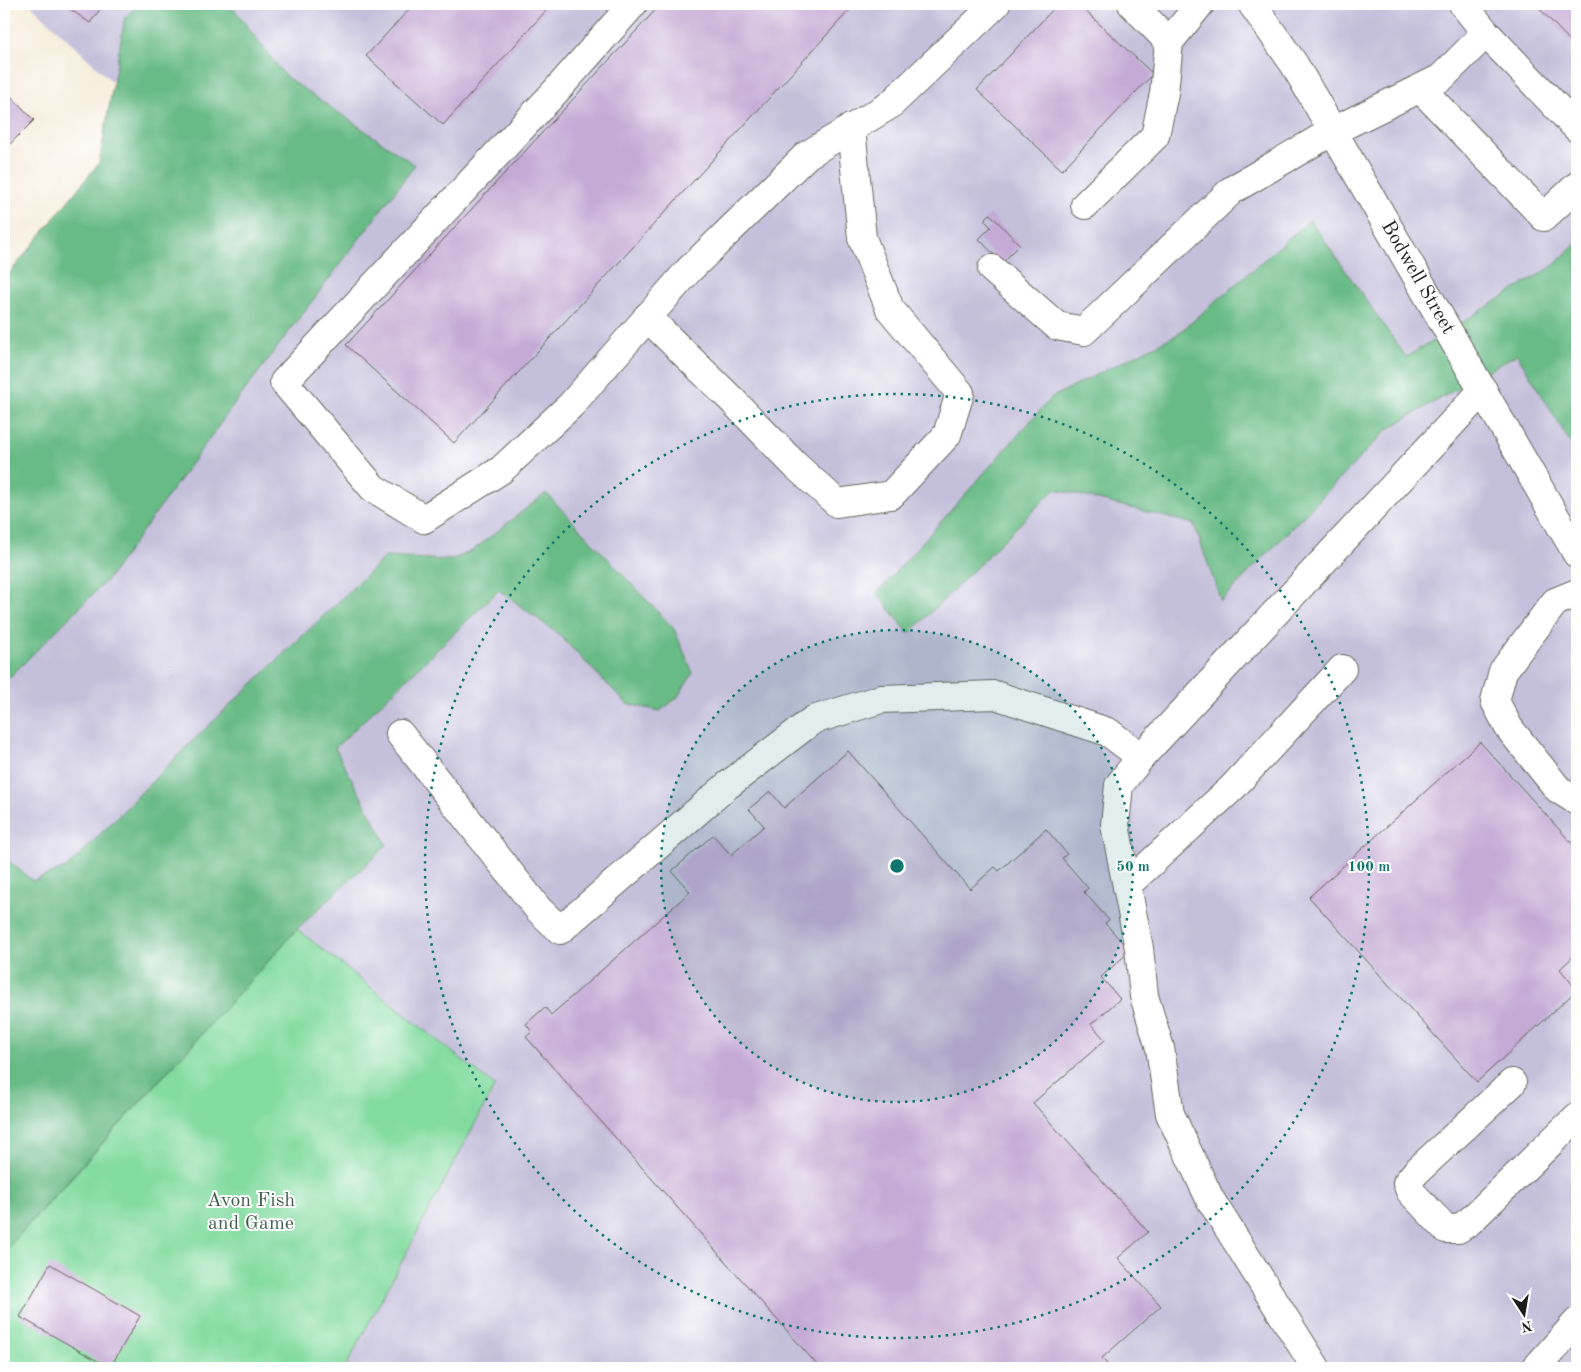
<svg xmlns="http://www.w3.org/2000/svg" width="1581" height="1372" font-family="'Old Standard TT',serif">
  <rect width="100%" height="100%" fill="#fff"/>
  <filter id="ink" filterUnits="userSpaceOnUse"><feTurbulence type="fractalNoise" baseFrequency=".02" numOctaves="2"/><feDisplacementMap in="SourceGraphic" scale="10" xChannelSelector="R" yChannelSelector="G"/><feConvolveMatrix kernelMatrix="1 2 1 2 8 2 1 2 1" color-interpolation-filters="sRGB"/></filter>
  <filter id="wash" filterUnits="userSpaceOnUse"><feTurbulence type="fractalNoise" baseFrequency=".0096" numOctaves="4" result="noise"/><feDisplacementMap in="SourceGraphic" scale="20" xChannelSelector="R" yChannelSelector="G"/><feGaussianBlur stdDeviation="1.12" result="paint"/><feColorMatrix in="noise" values="0 0 0 0 0 0 0 0 0 0 0 0 0 0 0 0 0 1.4 0 .05"/><feComposite in="paint" operator="in"/></filter>
  <g filter="url(#wash)">
    <rect width="100%" height="100%" fill="#f6eddb"/>
    <path fill="#c4c0db" d="M30 4H1577V1368H345L495 1086 297 930 67 1183 4 1124V582L300 259Z"/>
    <path fill="#82db9f" stroke="#4f7c5e" d="M297 929 495 1086 345 1368H4V1252Z"/>
    <g fill="#69bb86" stroke="#426c51">
      <path d="M138 4H230L285 76 415 165 230 410 107 580 4 683V280L99 163 125 17Z"/>
      <path d="M1310 220 1406 357 1553 266 1577 243V454L1517 354 1388 429 1221 601 1194 524 1055 489 909 634 877 593 1052 397 1178 334Z"/>
      <path d="M546 493 674 629 693 673 677 698 660 711 627 704 557 633 499 590 335 748 387 845 297 929 4 1251V857L33 881 68 867 182 751 385 557 451 560 472 551Z"/>
    </g>
    <g id="blocks">
      <g fill="#c5aad5">
        <path d="M63 4H104L90 23Z"/>
        <path d="M414 4H552L443 125 366 56Z"/>
        <path d="M661 4H855L454 443 346 345Z"/>
        <path d="M1058 4H1078L1153 74 1062 170 977 90Z"/>
        <path d="M1535 4H1577V48Z"/>
        <path d="M5 90 34 120 4 150V92Z"/>
        <path d="M990 214 1020 245 1002 263 979 239 991 227 984 220Z"/>
        <path d="M1480 742 1577 849V884L1572 888 1577 894V953L1560 969 1577 990 1477 1082 1309 897Z"/>
        <path d="M848 751 970 889 995 867 999 871 1046 829 1067 854 1062 858 1088 888 1084 892 1109 920 1105 923 1130 951 1101 977 1120 999 1091 1024 1105 1040 1033 1103 1148 1232 1118 1258 1161 1306 1102 1358 1110 1368H820L526 1037 532 1032 526 1024 545 1007 551 1015 690 892 672 871 713 835 731 855 764 826 749 809 770 791 784 808Z"/>
        <path d="M50 1264 140 1316 110 1368 20 1317Z"/>
        <path d="M172 1364 181 1368H170Z"/>
      </g>
    </g>
  </g>
  <g filter="url(#ink)">
    <use href="#blocks" fill-opacity="0" stroke="#68655f" stroke-width="1"/>
    <g fill="none" stroke-linecap="round" stroke-linejoin="round">
      <defs>
        <g id="minor">
          <path d="M633 4 555 92 284 382 373 488 424 519 501 470 571 405 688 271 807 155 890 105 996 4"/>
          <path d="M1132 4 1169 42"/>
          <path id="s1" d="M1252 4 1294 64 1577 554"/>
          <path d="M1486 33 1577 128"/>
          <path d="M1421 89 1544 217 1577 186"/>
          <path d="M1085 205 1155 136 1164 93 1169 42 1200 4"/>
          <path d="M992 269 1057 326 1084 331 1232 190 1333 131 1441 78 1486 33 1463 4"/>
          <path d="M647 317 732 400 795 465 837 503 891 495 947 435 960 393 890 309 862 238 851 128"/>
          <path d="M1577 593 1555 602 1503 671 1495 701 1509 728 1558 789 1577 801"/>
          <path d="M400 734 539 910 560 930 728 785 813 720 881 699 995 695 1108 732 1141 757"/>
          <path d="M1127 885 1232 788 1342 669"/>
          <path d="M1512 1083 1416 1172 1407 1183 1410 1191 1446 1229H1458L1470 1221 1577 1117"/>
          <path d="M1316 1368 1210 1199 1170 1114 1160 1048 1144 996 1139 948 1115 825 1119 785 1141 757 1483 390"/>
          <path d="M1536 1368 1577 1322"/>
        </g>
      </defs>
      <use href="#minor" stroke="#68655f" stroke-width="30"/>
      <use href="#minor" stroke="#fff" stroke-width="28"/>
    </g>
  </g>
  <circle cx="897" cy="866" r="236" fill="#0f766e" fill-opacity=".12"/>
  <g fill="none" stroke="#0f766e" stroke-width="2.5" stroke-dasharray="2.5 5">
    <circle cx="897" cy="866" r="236"/>
    <circle cx="897" cy="866" r="472"/>
  </g>
  <g text-anchor="middle" dominant-baseline="central" stroke-width="4" stroke-linejoin="round" paint-order="stroke">
    <g font-size="20" fill="#1c1c1c" stroke="#fff">
      <text stroke="none"><textPath href="#s1" startOffset="320">Bodwell Street</textPath></text>
    </g>
    <g font-size="20" fill="#405f4a" stroke="#fff">
      <text x="251" y="1201">Avon Fish<tspan x="251" dy="23">and Game</tspan></text>
    </g>
  </g>
  <circle cx="897" cy="866" r="8" fill="#0f766e" stroke="#fff" stroke-width="2.5"/>
  <g font-size="15" text-anchor="middle" font-weight="bold" fill="#0f766e" stroke="#fff" stroke-width="4" stroke-linejoin="round" paint-order="stroke">
    <text x="1133" y="871">50 m</text>
    <text x="1369" y="871">100 m</text>
  </g>
  <rect width="1581" height="1372" fill="none" stroke="#fff" stroke-width="20"/>
  <g transform="translate(1524 1314) rotate(168)" stroke="#ffffff" stroke-width="4" paint-order="stroke">
  <path d="M0-4L9 19L0 12L-9 19Z" fill="#1c1c1c"/>
  <text y="-8" font-size="14" font-weight="bold" text-anchor="middle" fill="#1c1c1c">N</text>
  </g>
</svg>
